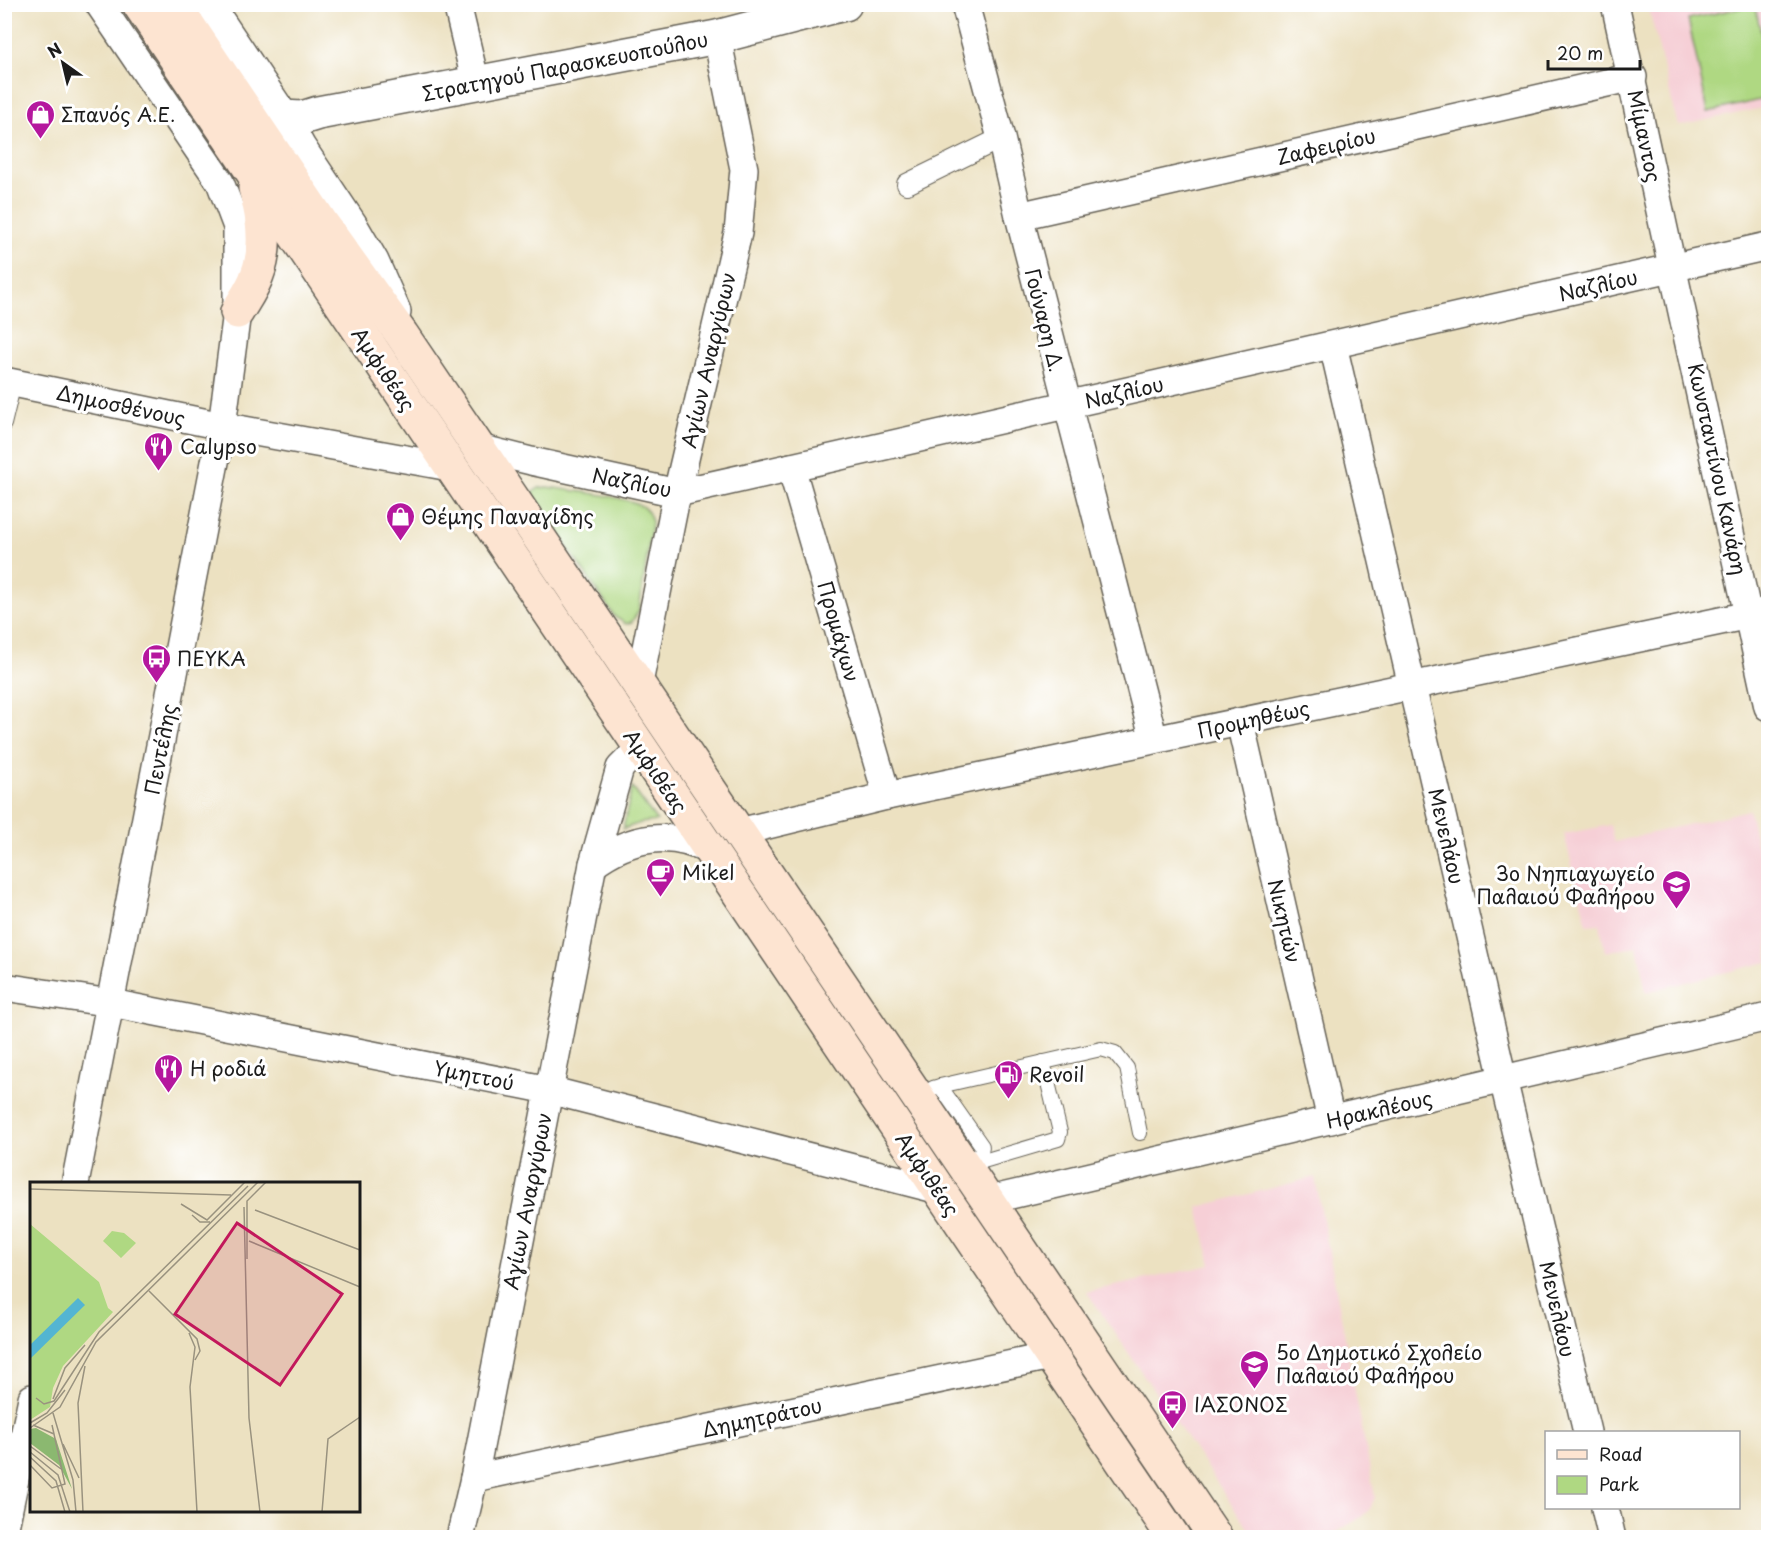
<svg xmlns="http://www.w3.org/2000/svg" width="1773" height="1542" font-family="'Playpen Sans',sans-serif">
  <rect width="100%" height="100%" fill="#fff"/>
  <filter id="ink" filterUnits="userSpaceOnUse"><feTurbulence type="fractalNoise" baseFrequency=".0167" numOctaves="2"/><feDisplacementMap in="SourceGraphic" scale="12" xChannelSelector="R" yChannelSelector="G"/><feConvolveMatrix kernelMatrix="1 2 1 2 8 2 1 2 1" color-interpolation-filters="sRGB"/></filter>
  <filter id="wash" filterUnits="userSpaceOnUse"><feTurbulence type="fractalNoise" baseFrequency=".008" numOctaves="4" result="noise"/><feDisplacementMap in="SourceGraphic" scale="24" xChannelSelector="R" yChannelSelector="G"/><feGaussianBlur stdDeviation="1.35" result="paint"/><feColorMatrix in="noise" values="0 0 0 0 0 0 0 0 0 0 0 0 0 0 0 0 0 1.4 0 .05"/><feComposite in="paint" operator="in"/></filter>
  <g filter="url(#wash)">
    <rect width="100%" height="100%" fill="#ece1c1"/>
    <g fill="#f6cfd6">
      <path d="M1648 5H1768V107L1678 126Z"/>
      <path d="M1749 810 1768 895V962L1646 992 1637 946 1605 952 1600 924 1587 925 1564 834 1610 825 1614 842Z"/>
      <path d="M1315 1177 1375 1497 1370 1509 1360 1518 1328 1537H1254L1087 1292 1211 1265 1198 1207Z"/>
    </g>
    <g fill="#afd882" stroke="#667a4f" stroke-width="1.5">
      <path d="M1755 5 1768 66V98L1708 112 1688 19Z"/>
      <path d="M547 487C572 491 622 495 643 507 649 511 650 516 652 522L639 610 632 622 626 624 615 617 534 499 533 492 539 488Z"/>
      <path d="M632 787 657 821 640 823 623 829Z"/>
    </g>
  </g>
  <g filter="url(#ink)">
    <g fill="none" stroke-linecap="round" stroke-linejoin="round">
      <defs>
        <g id="service">
          <path d="M4 424 14 383"/>
          <path d="M940 1086 1101 1049 1115 1053 1127 1068 1140 1133"/>
          <path d="M933 1088 940 1086 982 1146 978 1169"/>
          <path d="M980 1162 1058 1139 1060 1132 1043 1062"/>
        </g>
        <path id="pedestrian" d="M907 184 1001 138"/>
        <g id="minor">
          <path d="M457 4 476 84"/>
          <path d="M965 4 1001 138 1019 216 1154 740"/>
          <path d="M1615 4 1768 707"/>
          <path d="M1019 216 1633 77"/>
          <path d="M1333 345 1503 1079 1587 1432"/>
          <path d="M4 381 222 426 450 467"/>
          <path d="M479 448 531 461 677 493 1768 246"/>
          <path d="M791 467 887 796"/>
          <path d="M639 683 677 493 738 233 744 169 717 37"/>
          <path d="M1240 722 1331 1120"/>
          <path d="M739 832 887 796 1768 611"/>
          <path d="M593 864C629 837 671 829 711 852"/>
          <path d="M4 987 111 1003 549 1090 939 1190"/>
          <path d="M75 1184 222 426 237 312V227L220 182 99 4"/>
          <path d="M989 1200 1768 1017"/>
          <path d="M474 1478 1050 1356"/>
          <path d="M1605 1508 1612 1538"/>
          <path d="M4 1532 32 1398"/>
          <path d="M460 1538 474 1478 593 864 620 768 640 748"/>
        </g>
        <g id="tertiary">
          <path d="M206 4 282 117 299 148 351 226 372 262 394 312"/>
          <path d="M282 117 302 118 318 113 717 37 832 7 845 4"/>
        </g>
        <g id="secondary">
          <path d="M139 4 1174 1538"/>
          <path d="M174 4 321 222 402 335 1216 1538"/>
          <path d="M237 312C244 300 253 288 257 275 268 247 263 216 255 188"/>
        </g>
      </defs>
      <use href="#service" stroke="#656156" stroke-width="16"/>
      <use href="#pedestrian" stroke="#656156" stroke-width="22"/>
      <use href="#minor" stroke="#656156" stroke-width="30"/>
      <use href="#tertiary" stroke="#656156" stroke-width="36"/>
      <use href="#secondary" stroke="#656156" stroke-width="36"/>
      <use href="#service" stroke="#fff" stroke-width="14"/>
      <use href="#pedestrian" stroke="#fff" stroke-width="20"/>
      <use href="#minor" stroke="#fff" stroke-width="27"/>
      <use href="#tertiary" stroke="#fff" stroke-width="33"/>
      <use href="#secondary" stroke="#fde4d1" stroke-width="33"/>
    </g>
  </g>
  <defs>
    <symbol id="shop-pin" viewBox="-11 -11 22 30"><path d="M0 17L-7.5 6A9.5 9.5 0 1 1 7.5 6Z" fill="#b5179e" stroke="#fff"/><path d="M-5-2.5h2.3a2.7 3.5 0 0 1 5.4 0H5L5.5 6h-11ZM-1.5-2.5h3a1.5 2.3 0 0 0-3 0Z" fill="#fff"/></symbol>
    <symbol id="restaurant-pin" viewBox="-11 -11 22 30"><path d="M0 17L-7.5 6A9.5 9.5 0 1 1 7.5 6Z" fill="#b5179e" stroke="#fff"/><path d="M-5-6h1v4h1v-4h1v4h1v-4h1v5L-1.5 .5V6h-2V.5L-5-1ZM5-6V6H3V1.5H1.5Q1.5-4 5-6Z" fill="#fff"/></symbol>
    <symbol id="bus-pin" viewBox="-11 -11 22 30"><path d="M0 17L-7.5 6A9.5 9.5 0 1 1 7.5 6Z" fill="#b5179e" stroke="#fff"/><path d="M-5-6H5V4H4V6H2V4H-2V6H-4V4H-5ZM-3.5-4V0h7V-4ZM-3.5 1.2v1.5H-2V1.2ZM2 1.2v1.5H3.5V1.2Z" fill="#fff"/></symbol>
    <symbol id="cafe-pin" viewBox="-11 -11 22 30"><path d="M0 17L-7.5 6A9.5 9.5 0 1 1 7.5 6Z" fill="#b5179e" stroke="#fff"/><path d="M-5.5-4.5H6V0H3Q3 3.5 0 3.5H-2.5Q-5.5 3.5-5.5 0ZM3-3.2v2h1.7v-2ZM-6 4.5H4V6H-6Z" fill="#fff"/></symbol>
    <symbol id="school-pin" viewBox="-11 -11 22 30"><path d="M0 17L-7.5 6A9.5 9.5 0 1 1 7.5 6Z" fill="#b5179e" stroke="#fff"/><path d="M0-5L7-2L0 1L-7-2ZM-4 1L0 2.5L4 1V4Q0 6-4 4Z" fill="#fff"/></symbol>
    <symbol id="fuel-pin" viewBox="-11 -11 22 30"><path d="M0 17L-7.5 6A9.5 9.5 0 1 1 7.5 6Z" fill="#b5179e" stroke="#fff"/><path d="M-5.5-6h7V0h2V4h1.3V-2.5L3-4.5l.8-.8L6-3V5H2.5V1h-1V6h-7ZM-4.2-4.7v3.2H.2V-4.7Z" fill="#fff"/></symbol>
  </defs>
  <g fill-rule="evenodd">
    <use href="#shop-pin" x="24" y="98" width="33" height="45"/>
    <use href="#restaurant-pin" x="142" y="430" width="33" height="45"/>
    <use href="#shop-pin" x="384" y="500" width="33" height="45"/>
    <use href="#bus-pin" x="140" y="642" width="33" height="45"/>
    <use href="#cafe-pin" x="644" y="856" width="33" height="45"/>
    <use href="#school-pin" x="1660" y="868" width="33" height="45"/>
    <use href="#restaurant-pin" x="152" y="1052" width="33" height="45"/>
    <use href="#fuel-pin" x="992" y="1058" width="33" height="45"/>
    <use href="#school-pin" x="1238" y="1348" width="33" height="45"/>
    <use href="#bus-pin" x="1156" y="1388" width="33" height="45"/>
  </g>
  <g text-anchor="middle" dominant-baseline="central" stroke-width="6" stroke-linejoin="round" paint-order="stroke">
    <g font-size="20" fill="#1c1c1c" stroke="#fff">
      <text transform="translate(565 66) rotate(-11)">Στρατηγού Παρασκευοπούλου</text>
      <text transform="translate(1645 136) rotate(78)">Μίμαντος</text>
      <text transform="translate(1326 146) rotate(-13)">Ζαφειρίου</text>
      <text transform="translate(1598 285) rotate(-13)">Ναζλίου</text>
      <text transform="translate(1045 320) rotate(76)">Γούναρη Δ.</text>
      <text transform="translate(708 360) rotate(-77)">Αγίων Αναργύρων</text>
      <text transform="translate(384 369) rotate(56)">Αμφιθέας</text>
      <text transform="translate(1124 392) rotate(-13)">Ναζλίου</text>
      <text transform="translate(121 405) rotate(12)">Δημοσθένους</text>
      <text transform="translate(1718 469) rotate(78)">Κωνσταντίνου Κανάρη</text>
      <text transform="translate(632 482) rotate(11)">Ναζλίου</text>
      <text transform="translate(839 631) rotate(74)">Προμάχων</text>
      <text transform="translate(1253 719) rotate(-12)">Προμηθέως</text>
      <text transform="translate(160 749) rotate(-79)">Πεντέλης</text>
      <text transform="translate(656 771) rotate(56)">Αμφιθέας</text>
      <text transform="translate(1447 836) rotate(77)">Μενελάου</text>
      <text transform="translate(1285 921) rotate(77)">Νικητών</text>
      <text transform="translate(474 1075) rotate(11)">Υμηττού</text>
      <text transform="translate(1379 1109) rotate(-13)">Ηρακλέους</text>
      <text transform="translate(928 1174) rotate(56)">Αμφιθέας</text>
      <text transform="translate(527 1201) rotate(-79)">Αγίων Αναργύρων</text>
      <text transform="translate(1558 1309) rotate(77)">Μενελάου</text>
      <text transform="translate(762 1417) rotate(-12)">Δημητράτου</text>
    </g>
    <g font-size="20" fill="#1c1c1c" stroke="#fff" text-anchor="start">
      <text x="61" y="114">Σπανός Α.Ε.</text>
      <text x="180" y="446">Calypso</text>
      <text x="421" y="516">Θέμης Παναγίδης</text>
      <text x="177" y="658">ΠΕΥΚΑ</text>
      <text x="682" y="872">Mikel</text>
      <text x="1655" y="873" text-anchor="end">3ο Νηπιαγωγείο<tspan x="1655" dy="23">Παλαιού Φαλήρου</tspan></text>
      <text x="190" y="1068">Η ροδιά</text>
      <text x="1029" y="1074">Revoil</text>
      <text x="1276" y="1352">5ο Δημοτικό Σχολείο<tspan x="1276" dy="23">Παλαιού Φαλήρου</tspan></text>
      <text x="1194" y="1404">ΙΑΣΟΝΟΣ</text>
    </g>
  </g>
  <g transform="translate(30 1182)">
    <rect width="330" height="330" fill="#ece1c1"/>
    <path d="M0 42 69 100 78 126 83 130 33 184 23 206 20 225 0 238ZM82 49 94 51 106 61 91 76 73 59Z" fill="#afd882"/>
    <path d="M6 246 26 257 42 307 29 283 0 261V247Z" fill="#8bb870"/>
    <path d="M48 116 55 123 0 177V163Z" fill="#53b5d2"/>
    <path fill="none" stroke="#99927f" stroke-width="1.5" d="M0 7 201 13M151 22 177 38 215 0M214 25 219 236 230 330M225 28 330 68M162 33 170 40H180M219 59 330 105M217 77V19L236 0M119 109 167 157 170 169 165 178M159 151 165 165 160 205 167 330M6 216 14 222 24 219 69 150 218 4M23 217 35 186 55 163M23 231 43 298 46 330M0 241 17 231 35 208M3 243 24 252M0 246 30 225 66 160 228 0M33 262 49 296M0 264 31 287M0 270 28 293 40 330M0 275 26 299 35 330M0 283 22 306 35 302 22 243M53 330 48 221 55 184M292 330 298 257 330 235"/>
    <path fill="#c2185b" fill-opacity="0.15" stroke="#c2185b" stroke-width="3" d="M207 41 312 112 250 203 145 132Z"/>
    <rect width="330" height="330" fill="none" stroke="#1c1c1c" stroke-width="3"/>
  </g>
  <rect width="1773" height="1542" fill="none" stroke="#fff" stroke-width="24"/>
  <rect x="1545" y="1431" width="195" height="78" fill="#ffffff" stroke="#a4a4a4" stroke-width="1.5"/>
  <rect x="1557" y="1450" width="30" height="9" fill="#fde4d1" stroke="#a4a4a4" stroke-width="1.5"/>
  <text x="1599" y="1461" font-size="18" fill="#1c1c1c">Road</text>
  <rect x="1557" y="1476" width="30" height="18" fill="#afd882" stroke="#a4a4a4" stroke-width="1.5"/>
  <text x="1599" y="1491" font-size="18" fill="#1c1c1c">Park</text>
  <g transform="translate(63 63) rotate(326)" stroke="#ffffff" stroke-width="4.5" paint-order="stroke">
  <path d="M0-4.5L10 22L0 15L-10 22Z" fill="#1c1c1c"/>
  <text y="-9" font-size="16" font-weight="bold" text-anchor="middle" fill="#1c1c1c">N</text>
  </g>
  <path d="M1548 60v9h92v-9" fill="none" stroke="#1c1c1c" stroke-width="3"/>
  <text x="1557" y="60" font-size="18" fill="#1c1c1c" stroke="#ffffff" stroke-width="4.5" paint-order="stroke">20 m</text>
</svg>
